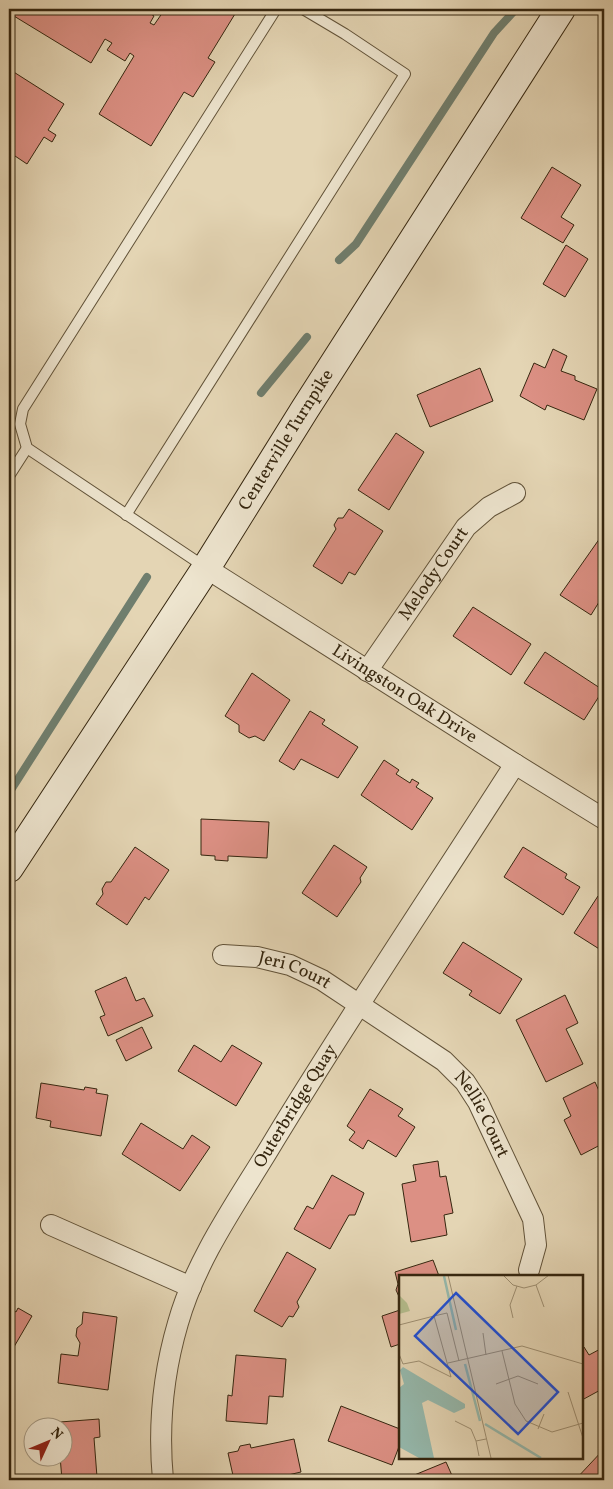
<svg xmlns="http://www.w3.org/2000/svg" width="613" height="1489" font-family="Vollkorn,serif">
  <rect width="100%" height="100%" fill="#e4d5b4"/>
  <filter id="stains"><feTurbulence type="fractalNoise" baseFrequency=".004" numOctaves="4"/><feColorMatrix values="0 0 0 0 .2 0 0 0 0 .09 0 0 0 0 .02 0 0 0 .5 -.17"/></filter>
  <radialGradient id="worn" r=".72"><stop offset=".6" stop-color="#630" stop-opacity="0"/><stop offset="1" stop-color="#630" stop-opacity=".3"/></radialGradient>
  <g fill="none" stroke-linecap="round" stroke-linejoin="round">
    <g stroke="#6f7e6e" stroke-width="8">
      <path d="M339 260 356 244 494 33 516 9"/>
      <path d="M261 393 307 337"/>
      <path d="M9 793 147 577"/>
    </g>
  </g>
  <g fill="#dc9084" stroke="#35260f">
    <path d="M9 9H127L131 12 133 9H143L154 16 150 23 154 25 165 9H238L208 58 215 62 193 97 184 92 151 146 99 114 134 56 130 53 125 61 107 50 112 43 105 39 91 63 9 13Z"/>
    <path d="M9 69 64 104 48 130 56 135 52 142 44 137 27 164 9 152Z"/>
    <path d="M552 167 581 185 561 217 574 225 563 243 521 218Z"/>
    <path d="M566 245 588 259 565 297 543 284Z"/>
    <path d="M553 349 567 356 561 371 575 376V380L597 389 584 420 547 405 545 410 520 396 534 363 545 368Z"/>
    <path d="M480 368 493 401 430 427 417 395Z"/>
    <path d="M396 433 424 452 389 510 358 490Z"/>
    <path d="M604 445V468L599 447Z"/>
    <path d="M349 509 383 531 355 575 349 572 342 584 313 566 336 529 334 525 338 518H343Z"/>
    <path d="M600 538 604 541V594L591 615 560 595Z"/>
    <path d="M473 607 531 644 511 675 453 636Z"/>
    <path d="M545 652 603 690 584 720 524 683Z"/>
    <path d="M252 673 290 700 264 741 255 736 249 738 239 732V725L225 716Z"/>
    <path d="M310 711 325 720 322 724 358 747 338 778 301 759 294 770 279 761Z"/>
    <path d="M384 760 399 770 396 774 410 783 412 779 419 783 416 787 433 798 412 830 361 795Z"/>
    <path d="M201 819 269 822 267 858 228 856V861L215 860V856L201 855Z"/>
    <path d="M334 845 367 867 360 878 361 882 337 917 302 893Z"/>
    <path d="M135 847 169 870 149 900 145 897 127 925 96 904 103 894 102 889 106 882H111Z"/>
    <path d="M523 847 567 874 565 878 580 887 563 915 504 877Z"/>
    <path d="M598 896 604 900V952L574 933Z"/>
    <path d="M463 942 522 979 500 1014 469 995 472 991 443 973Z"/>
    <path d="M126 977 136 1001 144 998 153 1016 108 1036 100 1017 105 1015 95 991Z"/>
    <path d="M565 995 578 1023 566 1029 583 1064 546 1082 516 1020Z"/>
    <path d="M142 1027 152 1048 126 1061 116 1040Z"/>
    <path d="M194 1045 221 1062 232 1045 262 1063 236 1106 178 1071Z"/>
    <path d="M595 1082 604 1102V1143L581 1155 564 1120 571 1116 563 1098Z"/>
    <path d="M41 1083 84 1090 85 1087 97 1089 96 1093 108 1095 101 1136 50 1127 51 1121 36 1118Z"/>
    <path d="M370 1089 403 1109 398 1116 415 1127 396 1157 368 1140 363 1149 349 1140 355 1132 347 1126Z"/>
    <path d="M141 1123 183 1149 192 1135 210 1147 180 1191 122 1154Z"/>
    <path d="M438 1161 440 1177 446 1176 453 1213 444 1215 447 1235 411 1242 402 1184 416 1181 413 1165Z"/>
    <path d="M332 1175 364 1193 355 1215H349L330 1249 294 1229 307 1206 313 1209Z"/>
    <path d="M287 1252 316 1269 297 1302 299 1307 293 1317 289 1316 282 1327 254 1311Z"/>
    <path d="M433 1260 439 1276H400V1299L396 1290 398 1284 395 1272Z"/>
    <path d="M9 1308 16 1312 18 1308 32 1316 11 1352 9 1350Z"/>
    <path d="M400 1310V1344L391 1347 382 1316Z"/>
    <path d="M83 1312 117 1317 108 1390 58 1383 61 1354 78 1356 80 1343 76 1336 77 1328 82 1324Z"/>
    <path d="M584 1347 589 1355 604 1347V1388L582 1400V1348Z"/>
    <path d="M236 1355 286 1359 283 1397 269 1396 267 1424 226 1421 228 1395 232 1396Z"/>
    <path d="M341 1406 400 1429V1444L392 1465 328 1441Z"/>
    <path d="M99 1419 100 1437 94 1438 97 1477 62 1480 60 1456H62V1426H47V1423Z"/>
    <path d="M294 1439 301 1472 288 1475 289 1480H234L228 1453 238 1451 240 1446 250 1444 251 1448Z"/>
    <path d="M604 1449V1480H575Z"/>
    <path d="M446 1462 454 1480H414L412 1476Z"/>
  </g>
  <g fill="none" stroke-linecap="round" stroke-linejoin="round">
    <defs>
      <g id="service">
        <path d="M9 476 27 448"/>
        <path d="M126 515 405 74 345 34 303 9"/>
        <path d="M205 567 27 448 20 424 23 409 276 9"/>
      </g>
      <g id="minor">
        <path id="s1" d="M206 568 515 764 604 819"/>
        <path id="s2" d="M367 671 466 527 489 507 515 493"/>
        <path id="s3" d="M223 955 257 957 290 965 322 980 444 1061 465 1082 478 1102 533 1219 536 1245 529 1270"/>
        <path d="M51 1225 191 1287"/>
        <path id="s4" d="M163 1480C158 1427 163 1374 178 1323 197 1256 240 1198 275 1139 352 1012 435 889 515 764"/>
      </g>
      <g id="secondary">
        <path id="s5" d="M9 868 206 568 305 409 561 9"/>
      </g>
    </defs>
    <use href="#service" stroke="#615238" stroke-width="12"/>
    <use href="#minor" stroke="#615238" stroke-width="22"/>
    <use href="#secondary" stroke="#35260f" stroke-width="30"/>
    <use href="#service" stroke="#ede4ce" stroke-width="10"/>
    <use href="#minor" stroke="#ede4ce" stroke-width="20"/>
    <use href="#secondary" stroke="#ede4ce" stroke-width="28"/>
  </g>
  <g text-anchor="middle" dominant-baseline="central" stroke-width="5" stroke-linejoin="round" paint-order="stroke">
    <g font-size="18" fill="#35260f" stroke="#ede4ce">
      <text stroke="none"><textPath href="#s5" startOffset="510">Centerville Turnpike</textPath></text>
      <text stroke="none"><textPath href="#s2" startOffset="118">Melody Court</textPath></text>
      <text stroke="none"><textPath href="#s1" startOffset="235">Livingston Oak Drive</textPath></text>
      <text stroke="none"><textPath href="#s3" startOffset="74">Jeri Court</textPath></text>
      <text stroke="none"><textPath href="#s4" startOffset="406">Outerbridge Quay</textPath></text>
      <text stroke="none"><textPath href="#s3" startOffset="316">Nellie Court</textPath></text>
    </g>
  </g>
  <g transform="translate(399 1275)">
    <rect width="184" height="184" fill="#e4d5b4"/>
    <path d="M0 20 8 28 11 36 0 39Z" fill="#b4bd8d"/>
    <path d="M4 92 66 129V133L55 138 29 125 23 128 35 183H20L0 172V113L5 109 1 95Z" fill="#95b9ad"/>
    <path fill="none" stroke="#95b9ad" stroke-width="2.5" d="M45 1 57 55M66 89 81 146M86 149 142 183"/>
    <path fill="none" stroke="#9e8f72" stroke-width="1" d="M49 0 92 183M104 0 114 10 125 13 137 10 150 0M137 10 145 32M35 41 48 38 60 86M114 43 111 30 118 11M0 50 35 41 52 102 20 86 4 89 0 79M84 58 87 80M103 76 116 129 127 146 153 157 184 148M49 88 123 71 184 89M97 109 119 101 139 109M169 117 184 163M56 146 72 154 77 166 87 164M139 154 145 139M77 166 80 181"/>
    <path fill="#1d4ed8" fill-opacity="0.15" stroke="#1d4ed8" stroke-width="2.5" d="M57 18 159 117 119 159 16 61Z"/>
    <rect width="184" height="184" fill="none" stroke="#35260f" stroke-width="2.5"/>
  </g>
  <rect width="613" height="1489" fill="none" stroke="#e4d5b4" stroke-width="30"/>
  <rect x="10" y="10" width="593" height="1469" fill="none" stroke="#35260f" stroke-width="2.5"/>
  <rect x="15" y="15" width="583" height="1459" fill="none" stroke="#35260f"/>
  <g transform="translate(48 1442) rotate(46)"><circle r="24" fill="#ede4ce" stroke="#a39882"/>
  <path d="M0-4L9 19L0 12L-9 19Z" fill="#8f2418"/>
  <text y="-8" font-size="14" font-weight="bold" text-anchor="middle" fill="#35260f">N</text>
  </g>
  <rect width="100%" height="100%" filter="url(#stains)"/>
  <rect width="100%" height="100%" fill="url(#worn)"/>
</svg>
